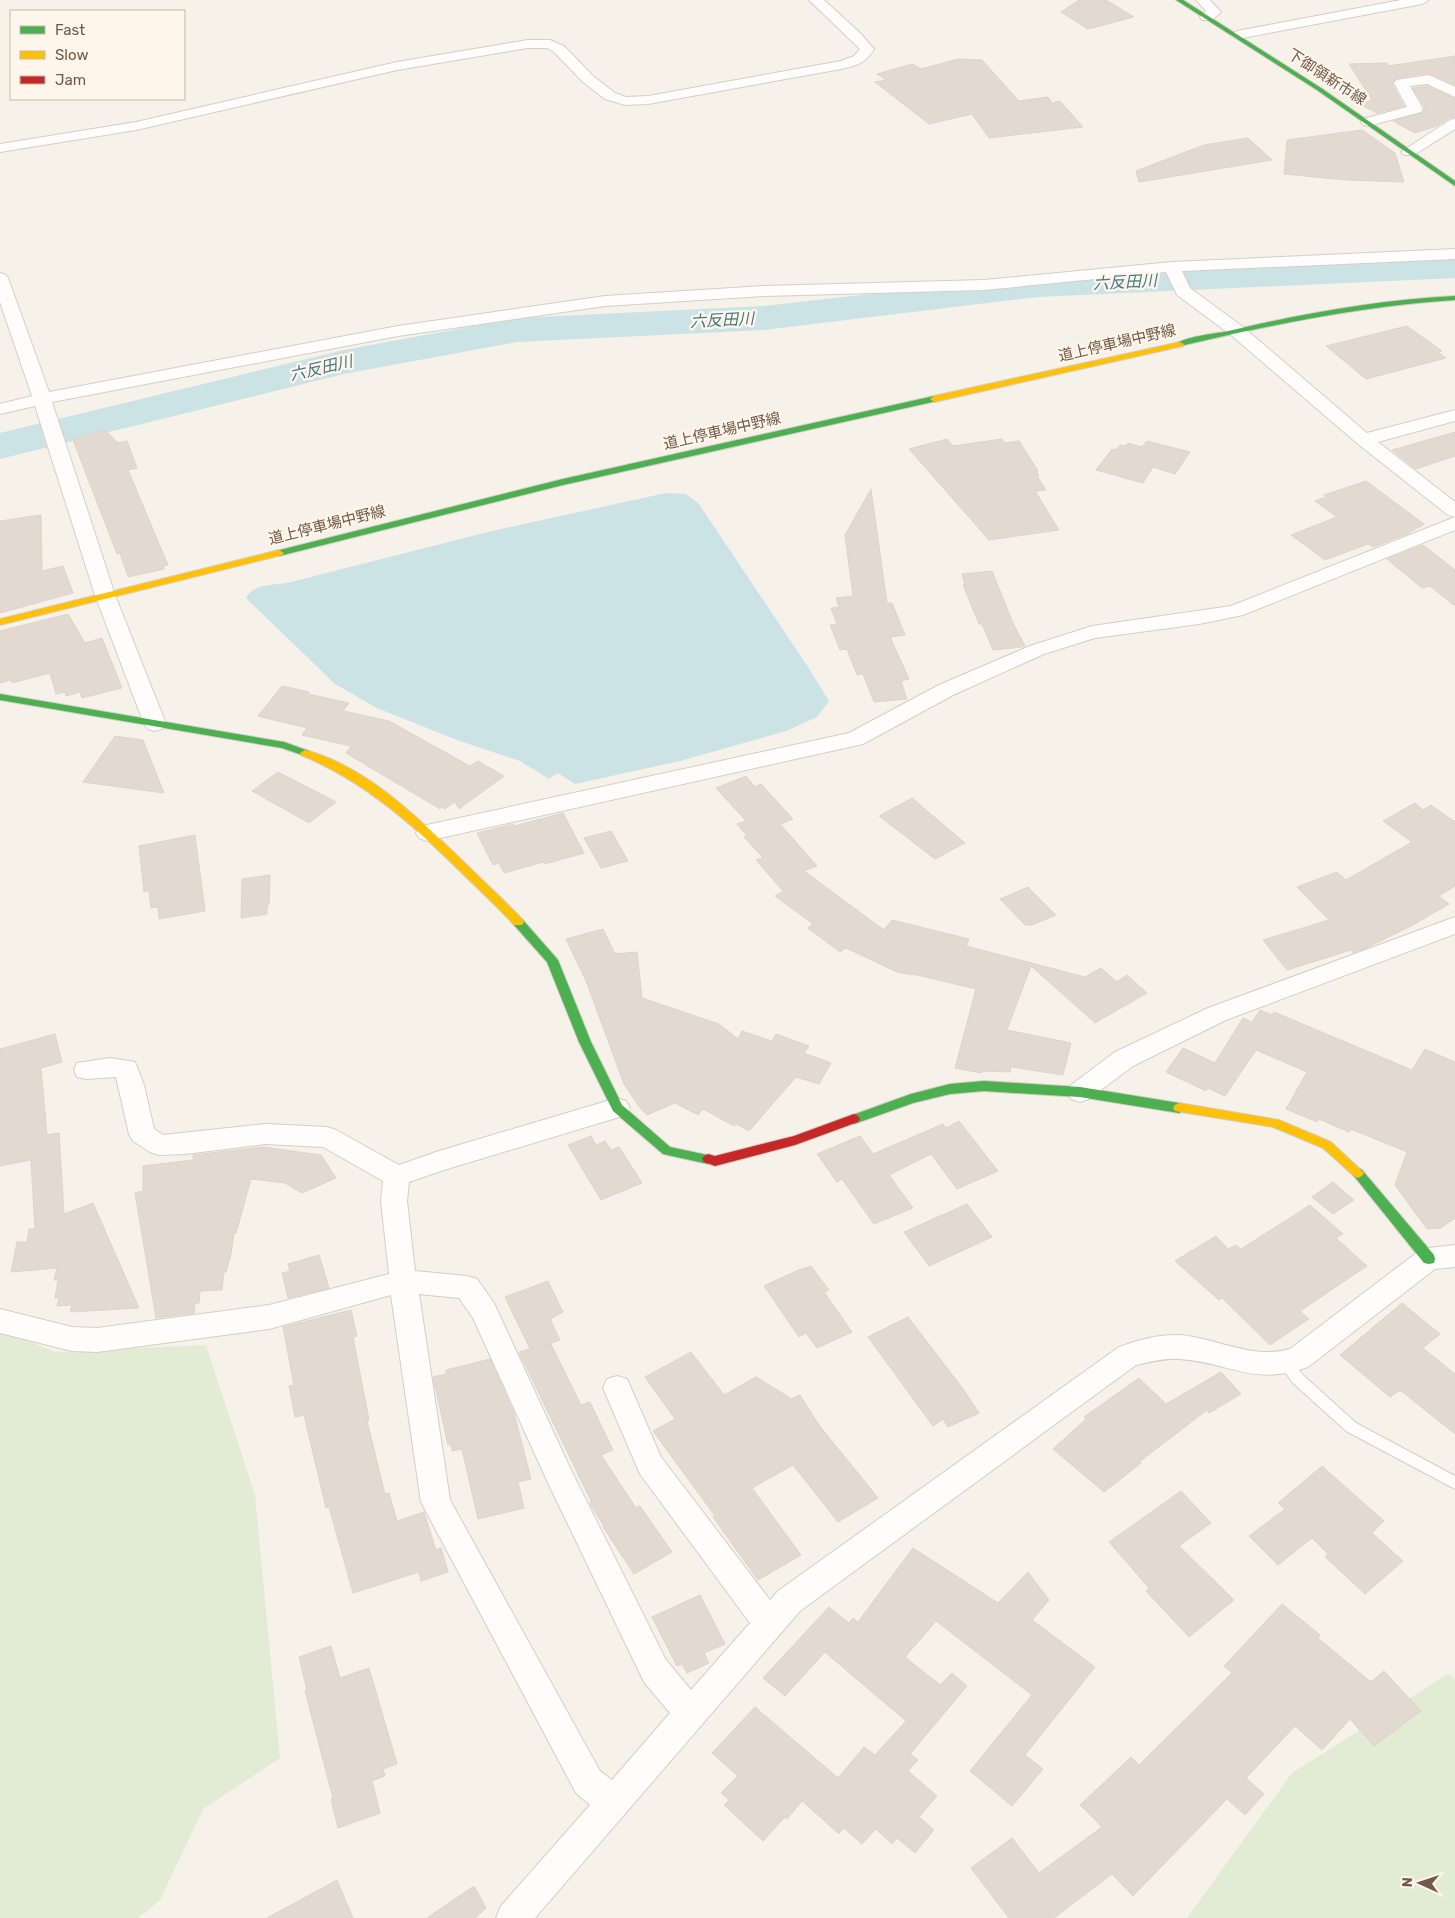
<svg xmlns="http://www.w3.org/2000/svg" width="1455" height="1918" font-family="Rubik,'Noto Sans JP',sans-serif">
  <rect width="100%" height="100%" fill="#f6f1e9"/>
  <g fill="#e2ecd4">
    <path d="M0 1329 55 1352 206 1345 255 1495 280 1758 203 1809 160 1900 138 1918H0Z"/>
    <path d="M1448 1674 1455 1679V1918H1187L1292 1773Z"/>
  </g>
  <path fill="#cce3e5" d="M666 493 686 494 699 504 808 667 829 701 817 717 786 731 680 761 575 784 558 773 549 779 520 761 457 740 377 708 335 684 246 598C253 584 273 585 287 583L492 531Z"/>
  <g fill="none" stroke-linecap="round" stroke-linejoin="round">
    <path fill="#cce3e5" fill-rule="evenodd" d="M1455 256V278L1037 297 764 330 517 342 344 374 0 459V433L344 350 517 318 764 306 1037 275Z"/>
  </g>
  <g fill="#e2d9d1" stroke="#ded4cb">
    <path d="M1079 0H1106L1134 17 1088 29 1061 12Z"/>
    <path d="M1455 56V85L1429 73 1396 78 1392 84 1404 106 1377 113 1359 104 1372 100 1349 64 1387 63 1388 66Z"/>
    <path d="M958 59 982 60 1019 101 1048 97 1052 103 1060 101 1083 127 989 138 972 114 929 124 875 82 886 80 877 74 912 64 921 69Z"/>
    <path d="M1427 86 1455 99V117L1449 118 1437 126 1415 133 1393 121 1423 113 1425 108 1413 88Z"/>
    <path d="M1362 130 1395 153 1404 182 1346 180 1284 174 1287 140Z"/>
    <path d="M1248 138 1272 160 1139 182 1136 171 1204 145Z"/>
    <path d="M1407 326 1442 351 1438 352 1446 358 1366 379 1326 346Z"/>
    <path d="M105 430 118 443 127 441 137 468 128 470 168 565 163 566 164 569 128 577 120 553 117 554 73 440Z"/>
    <path d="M1455 432V456L1416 469 1392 450Z"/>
    <path d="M947 439 953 446 1002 439 1005 443 1019 441 1038 471H1036L1039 476H1037L1046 490 1035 491 1059 530 989 540 909 449Z"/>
    <path d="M1147 441 1190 452 1175 474 1153 467 1143 483 1096 470 1112 449 1116 450 1120 445 1126 446 1128 443 1142 447Z"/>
    <path d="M1366 481 1424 524 1409 533 1373 547 1368 544 1325 560 1291 535 1337 517 1315 501 1326 497 1324 495Z"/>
    <path d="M871 489 887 603H892L905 635 890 637 909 679 901 681 907 699 874 702 863 674 857 675 847 649 840 650 830 625 837 624 831 608 839 607 836 598 853 596 845 535Z"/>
    <path d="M41 515 42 571 63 566 73 593 0 613V521Z"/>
    <path d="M1423 545 1455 570V606L1430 586 1422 588 1387 559Z"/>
    <path d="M992 571 1013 623 1025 646 1022 647 993 650 982 624H979L963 585H965L962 574Z"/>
    <path d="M68 614 85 643 102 638 122 688 82 698 80 692 66 696 65 692 56 694 50 673 12 683 11 680 0 683V631Z"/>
    <path d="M282 686 309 692 308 694 349 703 343 711 389 721 470 766 478 761 504 776 459 809 455 802 444 809 442 807 440 809 346 753 351 746 302 735 307 728 258 716Z"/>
    <path d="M115 736 143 740 164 793 83 782Z"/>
    <path d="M278 772 336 802 309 823 252 791Z"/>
    <path d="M746 776 755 787 761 784 793 819 780 824 817 866 804 871 884 930 892 920 969 939 966 946 1085 977 1101 968 1117 982 1127 975 1147 993 1095 1023 1031 966 1007 1030 1071 1043 1063 1075 1011 1067 1010 1072 984 1071 981 1073 955 1068 976 989 913 974V975L897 972 846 948 840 952 808 928 813 924 775 896 783 891 756 860 763 858 744 837 747 836 737 824 746 821 716 788Z"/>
    <path d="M912 798 965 843 935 859 879 816Z"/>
    <path d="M1415 803 1423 810 1431 805 1455 822V886L1439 896 1449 904 1411 926 1364 949 1353 953 1351 950 1287 970 1263 940 1329 920 1297 887 1337 872 1346 880 1412 842 1383 821Z"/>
    <path d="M563 813 584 853 545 864 544 862 504 873 499 863 493 865 477 833 513 824 514 826Z"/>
    <path d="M611 831 628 861 601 868 584 838Z"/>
    <path d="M195 835 205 911 159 919 158 907 151 908 149 891 144 892 139 846Z"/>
    <path d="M270 875 269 904 267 905V914L241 918 242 879Z"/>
    <path d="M1028 887 1056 915 1032 925H1025L1000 899Z"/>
    <path d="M603 929 615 954 637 952 642 998 719 1024 738 1039 742 1031 772 1041 776 1034 809 1046 804 1053 831 1063 819 1084 796 1077 749 1131 736 1124 734 1126 703 1109 698 1115 675 1103 647 1115 640 1108 624 1084 586 981 566 939Z"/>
    <path d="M1260 1010 1272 1015 1274 1012 1412 1070 1425 1049 1455 1062V1218L1441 1228 1427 1229 1395 1185 1407 1152 1351 1129 1349 1132 1319 1119 1317 1122 1286 1109 1307 1072 1256 1050 1225 1096 1208 1088 1206 1091 1166 1072 1183 1048 1215 1063 1243 1018 1252 1022Z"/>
    <path d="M55 1034 62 1062 41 1068 47 1135 59 1133 64 1214 93 1203 139 1308 70 1312 72 1305 57 1306 59 1298H55L58 1280H54L57 1268 11 1272 17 1242H27L29 1229H35L31 1160 0 1166V1049Z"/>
    <path d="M959 1121 998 1171 957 1189 931 1154 889 1175 913 1208 874 1224 842 1179 837 1182 817 1154 860 1136 873 1154 943 1124 946 1128Z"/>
    <path d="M591 1136 596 1145 605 1141 611 1150 619 1147 642 1183 601 1200 568 1145Z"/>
    <path d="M263 1147 321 1155 336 1178 302 1193 285 1183 251 1179 236 1233H234L231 1254 226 1272H224L222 1290 200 1291 199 1303H195L194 1313 156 1318 135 1193 143 1191V1166L193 1160V1155Z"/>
    <path d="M1333 1182 1354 1200 1333 1214 1312 1197Z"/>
    <path d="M967 1204 992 1237 929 1266 904 1232Z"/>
    <path d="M1310 1205 1343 1234 1336 1238 1367 1266 1300 1311 1309 1319 1270 1345 1222 1298 1219 1300 1175 1261 1216 1236 1228 1249 1236 1245 1241 1249Z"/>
    <path d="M319 1255 329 1288 288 1298 282 1273 290 1271 288 1264Z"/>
    <path d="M811 1266 829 1290 824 1292 852 1332 817 1348 806 1333 799 1337 764 1286 796 1271Z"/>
    <path d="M548 1281 563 1312 550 1319 560 1340 543 1346 551 1344 581 1405 590 1402 613 1450 601 1455 636 1508 640 1506 672 1552 634 1574 603 1527 604 1526 590 1504 591 1501 519 1352 530 1349 505 1297Z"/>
    <path d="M1402 1303 1440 1334 1423 1348 1455 1374V1434L1400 1390 1390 1397 1340 1355Z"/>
    <path d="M351 1310 357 1336 353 1337 369 1420 367 1421 385 1494 389 1493 397 1521 424 1512 436 1550 441 1548 448 1572 421 1581 419 1572 353 1593 329 1507 326 1508 304 1415 295 1417 289 1386 294 1385 283 1327Z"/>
    <path d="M908 1317 964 1390 979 1413 948 1427 943 1419 933 1426 868 1337Z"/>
    <path d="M691 1352 724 1395 756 1377 792 1399 800 1395 819 1425 878 1498 838 1522 793 1465 752 1488 801 1555 758 1580 713 1517 715 1516 653 1431 675 1419 645 1377Z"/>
    <path d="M490 1359 514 1413 531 1479 518 1482 524 1508 478 1519 462 1449 452 1451 451 1444 448 1445 433 1377 446 1374V1370Z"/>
    <path d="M1221 1372 1241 1394 1209 1413 1207 1410 1139 1462 1141 1463 1104 1492 1053 1449 1086 1419 1084 1417 1139 1378 1166 1404Z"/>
    <path d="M1322 1466 1384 1521 1372 1533 1403 1561 1365 1594 1325 1557 1328 1554 1312 1538 1278 1565 1249 1536 1285 1509 1278 1503Z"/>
    <path d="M1181 1491 1211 1523 1179 1546 1234 1600 1189 1637 1146 1591 1149 1588 1109 1542Z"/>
    <path d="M913 1548 998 1603 1028 1572 1049 1600 1032 1620 1095 1667 1025 1755 1043 1769 1012 1806 970 1771 1032 1695 936 1621 905 1657 940 1685 952 1673 967 1686 910 1754 918 1760 908 1771 937 1796 919 1817 934 1830 915 1853 897 1838 892 1844 876 1829 862 1844 844 1828 839 1834 802 1801 787 1819 785 1817 763 1841 724 1805 729 1800 721 1793 738 1776 712 1753 755 1707 838 1778 864 1747 875 1755 906 1721 825 1652 785 1696 763 1678 829 1607 849 1623 853 1618 858 1622Z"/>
    <path d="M700 1595 725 1644 704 1653 709 1663 687 1673 682 1664 677 1666 652 1617Z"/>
    <path d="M1282 1604 1320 1635 1318 1638 1371 1682 1384 1671 1421 1711 1374 1746 1350 1719 1322 1750 1295 1726 1246 1778 1264 1794 1245 1815 1227 1799 1133 1896 1112 1874 1054 1918H1009L971 1868 1012 1838 1039 1873 1102 1827 1080 1805 1131 1757 1139 1765 1232 1673 1224 1666Z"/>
    <path d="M331 1646 340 1678 369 1668 397 1764 383 1769 385 1776 372 1781 380 1813 338 1828 331 1799 333 1798 305 1691 307 1690 299 1657Z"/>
    <path d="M337 1880 353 1918H267Z"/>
    <path d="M474 1886 486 1908 475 1918H427Z"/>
  </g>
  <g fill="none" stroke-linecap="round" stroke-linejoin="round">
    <defs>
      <path id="lane" d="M1286 1358 1291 1360 1303 1375 1356 1423 1455 1476V1489L1346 1431 1293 1383 1279 1364 1281 1360Z"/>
      <g id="street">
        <path d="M809 0H824L860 33 874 49C866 63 856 66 841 69L648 104 625 105 605 99 583 82 554 52 547 48H528L397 70 136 130 0 152V144L136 122 397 62 528 40H550L564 46 593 76 615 93 626 97 648 96 841 61 854 56 860 49Z"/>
        <path d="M1196 0H1210L1221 12 1212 20H1202L1200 17 1206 11Z"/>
        <path d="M1401 0H1429L1422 4 1237 39 1230 35 1237 31Z"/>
        <path d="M1429 75 1455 87V97L1427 84 1410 86 1423 109 1421 112 1368 126 1363 125 1361 122 1363 119 1407 107 1394 83 1396 80Z"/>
        <path d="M1455 119V129L1414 155H1404L1401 152 1450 120Z"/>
        <path d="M1455 249V259L1182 271 1190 288 1243 327 1367 433 1455 410V421L1378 442 1455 502V517L1448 515 1358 444 1231 335 1177 295 1166 272 984 290 764 296 605 306 398 336 52 402 115 595 166 724 162 729 155 731 148 729 144 724 95 595 35 406 0 414V404L32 396 0 302V273L6 275 8 278 49 392 398 326 605 296 764 286 984 280 1172 262Z"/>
        <path d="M1455 517V530L1243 615 1199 624 1095 638 1044 654 953 695 863 744 427 841 419 838 416 833 419 828 427 825 849 733 939 685 1030 646 1092 626 1231 606Z"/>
        <path d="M1455 917V934L1226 1020 1133 1066 1089 1099 1080 1102 1071 1099 1067 1092 1071 1085 1115 1052 1208 1008Z"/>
        <path d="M110 1058 135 1062 144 1085 154 1129 163 1135 266 1124 327 1127 336 1130 399 1165 439 1151 617 1098 626 1101 630 1108 626 1115 444 1170 409 1182 407 1201 415 1271 467 1276 477 1279 494 1303 570 1468 666 1660 691 1690 750 1623 640 1474 603 1388 607 1379 617 1376 627 1379 661 1457 770 1600 778 1591 1119 1347C1137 1340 1160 1334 1180 1335 1216 1338 1253 1360 1290 1349L1419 1251 1429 1248 1455 1245V1267L1435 1269 1308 1367C1252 1387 1231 1362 1178 1359 1164 1358 1150 1362 1136 1365L800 1611 535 1918H496L501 1906 590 1805 576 1793 421 1502 391 1295 269 1329 97 1352 72 1351 0 1333V1309L72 1327 97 1328 269 1305 389 1274 381 1201 383 1181 323 1147 266 1144 185 1154 159 1155 150 1152 133 1141 129 1134 116 1077 86 1079 77 1077 74 1070 77 1063ZM419 1294 459 1298 473 1318 549 1485 644 1682 670 1713 612 1780 600 1771 450 1500Z"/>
      </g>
      <g id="fast">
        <path d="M1176 0H1183L1321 88 1455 181V186L1317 90Z"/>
        <path d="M1455 296V300C1361 306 1271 325 1180 346L1176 344C1185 337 1211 334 1224 332 1300 314 1377 300 1455 296Z"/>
        <path d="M934 396 937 397V401L563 485 279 556 274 553 276 551 563 479Z"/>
        <path d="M0 694 284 742 309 751 310 753 305 756 282 748 0 700Z"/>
        <path d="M518 918 522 919 558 960 591 1042 622 1105 670 1147 712 1156 714 1159 712 1162 708 1164 663 1154 613 1111 579 1042 547 962 514 925 512 922Z"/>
        <path d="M984 1081 1080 1087 1179 1103 1183 1105 1185 1108 1183 1111 1179 1113 1080 1097 984 1091 950 1094 913 1103 854 1124 850 1122 848 1119 850 1116 911 1094 950 1084Z"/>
        <path d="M1358 1168 1362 1170 1434 1255 1435 1259 1434 1263 1429 1264 1424 1263 1354 1176 1352 1173 1354 1170Z"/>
      </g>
      <g id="slow">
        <path d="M1180 342 1184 344 1183 346 934 402 930 399 934 396Z"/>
        <path d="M279 550 284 553 282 555 0 625V619Z"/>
        <path d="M305 750C369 767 421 821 468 866 486 884 505 901 522 919L524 922 522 925H514C497 906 478 889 460 871 412 824 364 781 301 755L300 753Z"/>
        <path d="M1179 1103 1279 1120 1331 1142 1364 1173 1362 1176 1358 1178 1354 1176 1323 1148 1273 1127 1175 1111 1173 1108 1175 1105Z"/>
      </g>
      <path id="jam" d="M854 1114 858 1116 860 1119 858 1122 795 1145 715 1166 704 1162 702 1159 704 1156 708 1154 715 1156 794 1136Z"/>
    </defs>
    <use href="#lane" stroke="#d5cec8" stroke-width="2"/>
    <use href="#street" stroke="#d5cec8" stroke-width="2"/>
    <use href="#fast" stroke="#d4cdc6" stroke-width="2"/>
    <use href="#slow" stroke="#d4cdc6" stroke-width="2"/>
    <use href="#jam" stroke="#d4cdc6" stroke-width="2"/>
    <use href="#lane" fill="#fefdfc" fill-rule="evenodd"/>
    <use href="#street" fill="#fefdfc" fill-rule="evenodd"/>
    <use href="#fast" fill="#4caf50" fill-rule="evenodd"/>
    <use href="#slow" fill="#ffc107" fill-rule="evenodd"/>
    <use href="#jam" fill="#c62828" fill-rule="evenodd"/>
  </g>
  <g text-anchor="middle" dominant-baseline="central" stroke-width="4.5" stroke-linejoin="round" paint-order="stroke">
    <g font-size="15" fill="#72594b" stroke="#fef6ea">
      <text transform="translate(1327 77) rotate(33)">下御領新市線</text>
      <text transform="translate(1117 343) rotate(-13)">道上停車場中野線</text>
      <text transform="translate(722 431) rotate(-13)">道上停車場中野線</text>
      <text transform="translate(327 525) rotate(-14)">道上停車場中野線</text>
    </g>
    <g font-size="16" font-style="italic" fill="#467984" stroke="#fef6ea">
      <text transform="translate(1125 282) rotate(-3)">六反田川</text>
      <text transform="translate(722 320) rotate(-3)">六反田川</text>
      <text transform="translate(321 368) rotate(-13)">六反田川</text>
    </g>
  </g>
  <rect x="10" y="10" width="175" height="90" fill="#fef6ea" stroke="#c6b7aa"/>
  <rect x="20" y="26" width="25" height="8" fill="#4caf50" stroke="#c6b7aa"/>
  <text x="55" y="35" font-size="15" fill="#72594b">Fast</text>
  <rect x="20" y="51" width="25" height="8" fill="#ffc107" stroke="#c6b7aa"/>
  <text x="55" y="60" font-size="15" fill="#72594b">Slow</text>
  <rect x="20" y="76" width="25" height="8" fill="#c62828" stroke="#c6b7aa"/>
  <text x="55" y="85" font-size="15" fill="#72594b">Jam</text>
  <g transform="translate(1420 1883) rotate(273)" stroke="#fef6ea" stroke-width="4" paint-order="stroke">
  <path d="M0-4L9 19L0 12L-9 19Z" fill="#72594b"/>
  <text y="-8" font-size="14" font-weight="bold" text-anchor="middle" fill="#72594b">N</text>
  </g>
</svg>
